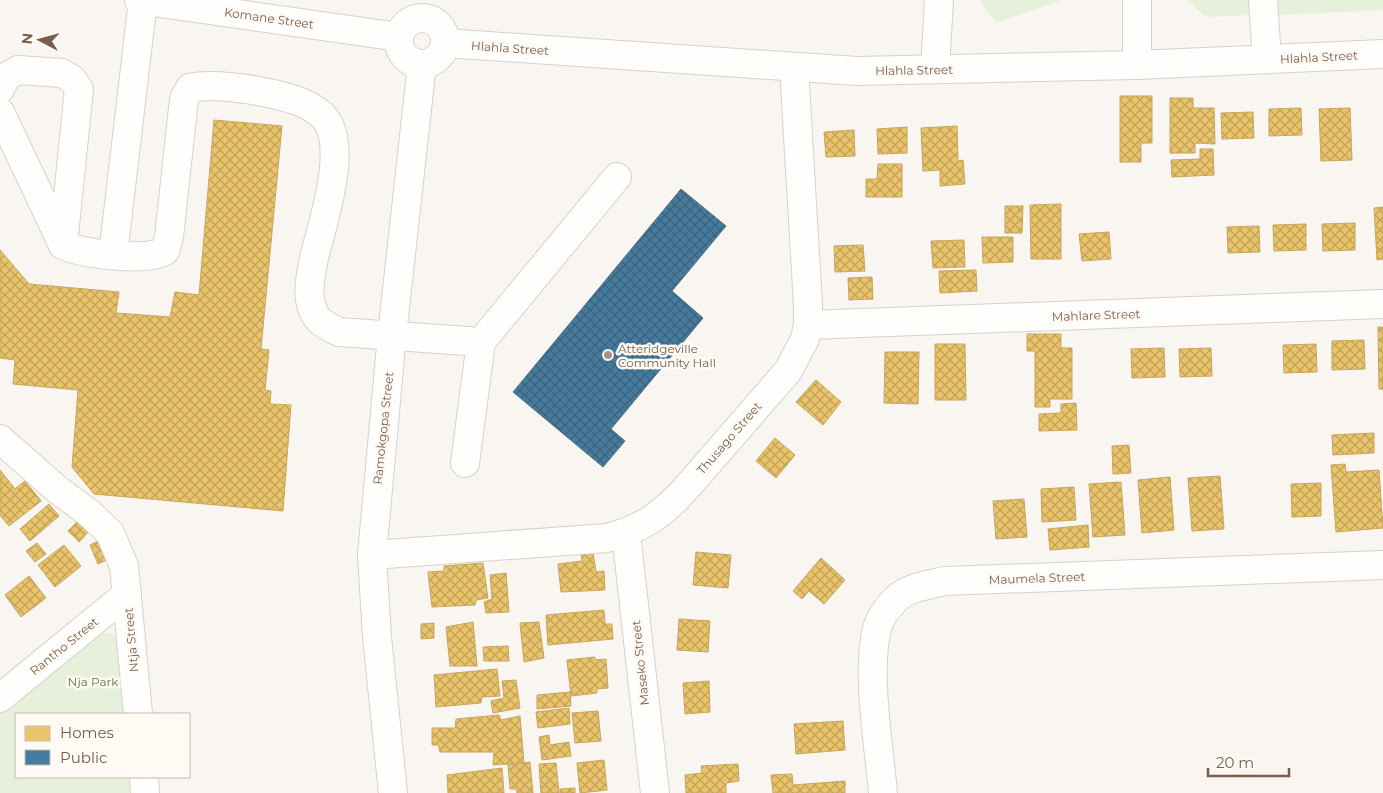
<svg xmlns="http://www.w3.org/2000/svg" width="1383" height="793" font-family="Montserrat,sans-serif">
  <defs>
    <pattern id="homes-cross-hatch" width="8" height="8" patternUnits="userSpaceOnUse" patternTransform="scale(1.25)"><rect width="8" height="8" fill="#e9c46a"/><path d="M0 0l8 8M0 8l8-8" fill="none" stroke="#c2a259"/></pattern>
    <pattern id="public-cross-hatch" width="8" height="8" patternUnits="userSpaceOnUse" patternTransform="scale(1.25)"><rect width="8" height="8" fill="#457b9d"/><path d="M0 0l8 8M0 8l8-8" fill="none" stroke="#3d637c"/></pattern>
  </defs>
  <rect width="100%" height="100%" fill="#f9f5f0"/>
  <g fill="#e7f0db">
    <path d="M979 0H1062L996 23Z"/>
    <path d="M1188 0H1383V10L1275 15 1250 5 1249 15 1206 17Z"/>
    <path d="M101 632 113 634 124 647 131 714H16V777H137L138 793H0V713Z"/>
  </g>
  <g fill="url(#homes-cross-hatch)" stroke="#c8a561">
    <path d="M1120 96H1152V143H1141V162H1120Z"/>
    <path d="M1170 98H1193V108H1214L1215 144 1195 143V153H1170Z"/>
    <path d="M1301 108 1302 135 1269 136V109Z"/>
    <path d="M1350 108 1352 160 1321 161 1319 109Z"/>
    <path d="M1253 112 1254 138 1222 139 1221 113Z"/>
    <path d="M214 120 282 126 261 349 269 350 265 390 271 391 270 404 291 405 283 511 94 494 72 467 78 390 13 384 15 360 0 358V250L29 284 119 292 116 313 170 317 175 292 199 295Z"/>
    <path d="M957 126 958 161 963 160 965 184 940 186V170L923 171 921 128Z"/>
    <path d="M907 127V153L878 154 877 129Z"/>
    <path d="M854 130 855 156 826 157 824 132Z"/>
    <path d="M1200 149H1213L1214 175 1172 177 1171 160 1200 159Z"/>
    <path d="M878 164H902V197H866V179H877Z"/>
    <path d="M1061 204V259H1031L1030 205Z"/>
    <path d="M1005 206H1023L1022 233H1005Z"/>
    <path d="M1383 207V259L1377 260 1374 208Z"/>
    <path d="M1355 223V250L1323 251 1322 224Z"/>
    <path d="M1306 224V250L1274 251 1273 225Z"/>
    <path d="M1259 226 1260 252 1228 253 1227 227Z"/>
    <path d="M1109 232 1111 259 1082 261 1079 234Z"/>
    <path d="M982 237H1013V262L983 263Z"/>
    <path d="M964 240 965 267 933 268 931 241Z"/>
    <path d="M863 245 865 271 835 272 834 246Z"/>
    <path d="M976 270 977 291 940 293 939 271Z"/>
    <path d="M872 277 873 299 849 300 848 278Z"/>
    <path d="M1378 327H1383V389H1379Z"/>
    <path d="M1027 334H1061V348H1072V399H1050V407H1035V351H1027Z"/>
    <path d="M1364 340 1365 369 1332 370V341Z"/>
    <path d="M935 344H965L966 400H935Z"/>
    <path d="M1316 344 1317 372 1284 373 1283 345Z"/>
    <path d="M1164 348 1165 377 1132 378 1131 349Z"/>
    <path d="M1211 348 1212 376 1180 377 1179 349Z"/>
    <path d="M885 352H919L918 404 884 403Z"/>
    <path d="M816 380 841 402 823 425 796 402Z"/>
    <path d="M1076 403 1077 430 1039 431V414L1061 413V404Z"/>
    <path d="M1374 433V453L1333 455 1332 435Z"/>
    <path d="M775 438 795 455 776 478 756 461Z"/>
    <path d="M1129 445 1131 473 1113 474 1112 446Z"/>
    <path d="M1345 464 1346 472 1379 470 1383 528 1336 532 1331 465Z"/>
    <path d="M0 470 15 489 25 481 41 501 9 526 0 515Z"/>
    <path d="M1220 476 1224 529 1192 531 1188 478Z"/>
    <path d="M1170 477 1174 530 1142 533 1138 480Z"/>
    <path d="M1121 482 1125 535 1093 537 1089 484Z"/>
    <path d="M1321 483V516L1292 517 1291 484Z"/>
    <path d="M1074 487 1076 520 1042 522 1041 489Z"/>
    <path d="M1024 499 1027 537 996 539 993 501Z"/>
    <path d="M49 504 59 516 30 541 20 529Z"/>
    <path d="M78 521 89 531 79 542 68 531Z"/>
    <path d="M1088 525 1089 547 1050 550 1048 529Z"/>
    <path d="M104 538 113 557 98 564 90 545Z"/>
    <path d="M37 543 46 554 35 562 26 551Z"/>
    <path d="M64 545 81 566 55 587 38 565Z"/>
    <path d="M581 552H593L596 572 604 571 605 590 561 592 558 564 582 561Z"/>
    <path d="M696 552 731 555 728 588 693 585Z"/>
    <path d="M821 558 845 580 824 604 809 591 802 599 793 591Z"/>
    <path d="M483 563 488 598 476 600 475 605 432 607 428 572 444 571V566Z"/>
    <path d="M506 573 509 612 486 613 484 602 492 599 490 575Z"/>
    <path d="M29 576 46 598 21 617 5 595Z"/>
    <path d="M604 610 605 624H612L613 639 548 645 546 615Z"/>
    <path d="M679 619 710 621 708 652 677 650Z"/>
    <path d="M473 622 477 666H450L446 627Z"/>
    <path d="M539 622 544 658 524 662 520 623Z"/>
    <path d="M434 623V638L421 639V624Z"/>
    <path d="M508 646 509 661H484L483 647Z"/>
    <path d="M595 657V660L606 659 608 688 597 689V693L571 696 567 660Z"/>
    <path d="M497 669 500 696 482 697 481 703 436 707 434 675Z"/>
    <path d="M516 680 520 708 493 713 491 701 504 698 502 681Z"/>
    <path d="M709 681 710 712 685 714 683 683Z"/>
    <path d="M570 692 571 706 537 709V695Z"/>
    <path d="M569 708 570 724 538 728 536 712Z"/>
    <path d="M598 711 601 741 575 743 572 713Z"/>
    <path d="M499 715 501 720 520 716 524 763 493 765 494 752H440L438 745H432V728H455L456 719Z"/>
    <path d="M843 721 845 750 796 754 794 724Z"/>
    <path d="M549 735 550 745 569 742 571 756 542 760 539 737Z"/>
    <path d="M604 760 607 790 580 793 577 763Z"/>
    <path d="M530 762 533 793H517L516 789H510L508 765Z"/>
    <path d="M556 763 559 793H541L539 764Z"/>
    <path d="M738 764 739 781 726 783V793H686L685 775 702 773 701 766Z"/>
    <path d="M502 768 504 793H448L447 775Z"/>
    <path d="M792 774 793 785 845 781V793H773L771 775Z"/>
    <path d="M575 788V793H560V789Z"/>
  </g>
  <path fill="url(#public-cross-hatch)" stroke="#557285" d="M681 189 726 226 672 291 703 318 611 429 625 441 603 467 513 392Z"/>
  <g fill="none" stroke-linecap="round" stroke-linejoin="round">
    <defs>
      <g id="minor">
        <path d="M139 0 399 37"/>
        <path d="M1263 0 1267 59"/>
        <circle cx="422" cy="41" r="23"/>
        <path d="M445 43 857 71 1137 65 1383 54"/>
        <path d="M1137 65V0"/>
        <path d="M935 69 939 0"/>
        <path d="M0 89 6 77 18 70 62 73 72 79 79 89 63 245 0 112"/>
        <path d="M63 245C82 254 147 262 165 251L169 237 184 99 190 88C212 83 251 89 273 94 291 98 308 103 322 115 351 143 322 224 314 258 310 278 304 303 319 320 324 325 333 329 339 332L481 342"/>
        <path d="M113 255 143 0"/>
        <path d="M808 325 1383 304"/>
        <path d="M0 439 58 490 89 513 110 533 124 566 138 714"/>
        <path d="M465 463 481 342 617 177"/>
        <path d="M626 533 655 793"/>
        <path d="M372 555 607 538C645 528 663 514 689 485L788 371 805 339 808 325V305L794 68"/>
        <path d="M0 698 127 594"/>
        <path d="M144 777 145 793"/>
        <path d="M393 793 377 637 372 555 392 335 422 64"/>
        <path d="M883 793C879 746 866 673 877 628 880 618 888 607 896 599 909 587 928 585 945 581L1383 565"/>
      </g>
    </defs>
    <use href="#minor" stroke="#d7d1cb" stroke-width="30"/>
    <use href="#minor" stroke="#fefefd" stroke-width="28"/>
  </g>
  <circle fill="#a69286" stroke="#fffaf3" stroke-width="2" cx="608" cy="355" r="5"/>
  <g text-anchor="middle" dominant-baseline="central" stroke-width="5" stroke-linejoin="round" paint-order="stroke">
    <g font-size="12" fill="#7a5c4d" stroke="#fffaf3">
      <text transform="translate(269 18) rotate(8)">Komane Street</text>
      <text transform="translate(510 48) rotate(4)">Hlahla Street</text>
      <text transform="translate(1319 57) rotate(-3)">Hlahla Street</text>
      <text transform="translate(914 70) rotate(-1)">Hlahla Street</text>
      <text transform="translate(1096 315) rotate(-2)">Mahlare Street</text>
      <text transform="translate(383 428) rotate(-84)">Ramokgopa Street</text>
      <text transform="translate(729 438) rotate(-49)">Thusago Street</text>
      <text transform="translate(1037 578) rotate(-2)">Maumela Street</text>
      <text transform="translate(131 640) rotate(-95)">Ntja Street</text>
      <text transform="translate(64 646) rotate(-39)">Rantho Street</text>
      <text transform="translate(640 663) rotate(-96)">Maseko Street</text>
    </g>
    <g font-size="12" fill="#7a5c4d" stroke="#fffaf3" text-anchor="start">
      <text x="618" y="348">Atteridgeville<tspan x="618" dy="14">Community Hall</tspan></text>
    </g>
    <g font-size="12" fill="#537a41" stroke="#fffaf3">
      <text x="93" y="681">Nja Park</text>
    </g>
  </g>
  <rect x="15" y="713" width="175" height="65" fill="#fffaf3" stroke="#cabbb1"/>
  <rect x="25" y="726" width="25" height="15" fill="#e9c46a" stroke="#cabbb1"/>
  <text x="60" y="738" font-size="15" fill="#7a5c4d">Homes</text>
  <rect x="25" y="750" width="25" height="15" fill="#457b9d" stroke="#cabbb1"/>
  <text x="60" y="763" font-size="15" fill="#7a5c4d">Public</text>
  <g transform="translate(40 40) rotate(276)" stroke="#fffaf3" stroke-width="4" paint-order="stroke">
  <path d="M0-4L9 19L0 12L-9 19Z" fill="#7a5c4d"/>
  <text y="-8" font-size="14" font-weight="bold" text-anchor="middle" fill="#7a5c4d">N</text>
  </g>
  <path d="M1208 768v8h81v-8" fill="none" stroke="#7a5c4d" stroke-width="2.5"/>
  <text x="1216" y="768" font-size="15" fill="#7a5c4d" stroke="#fffaf3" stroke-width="4" paint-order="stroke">20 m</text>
</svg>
